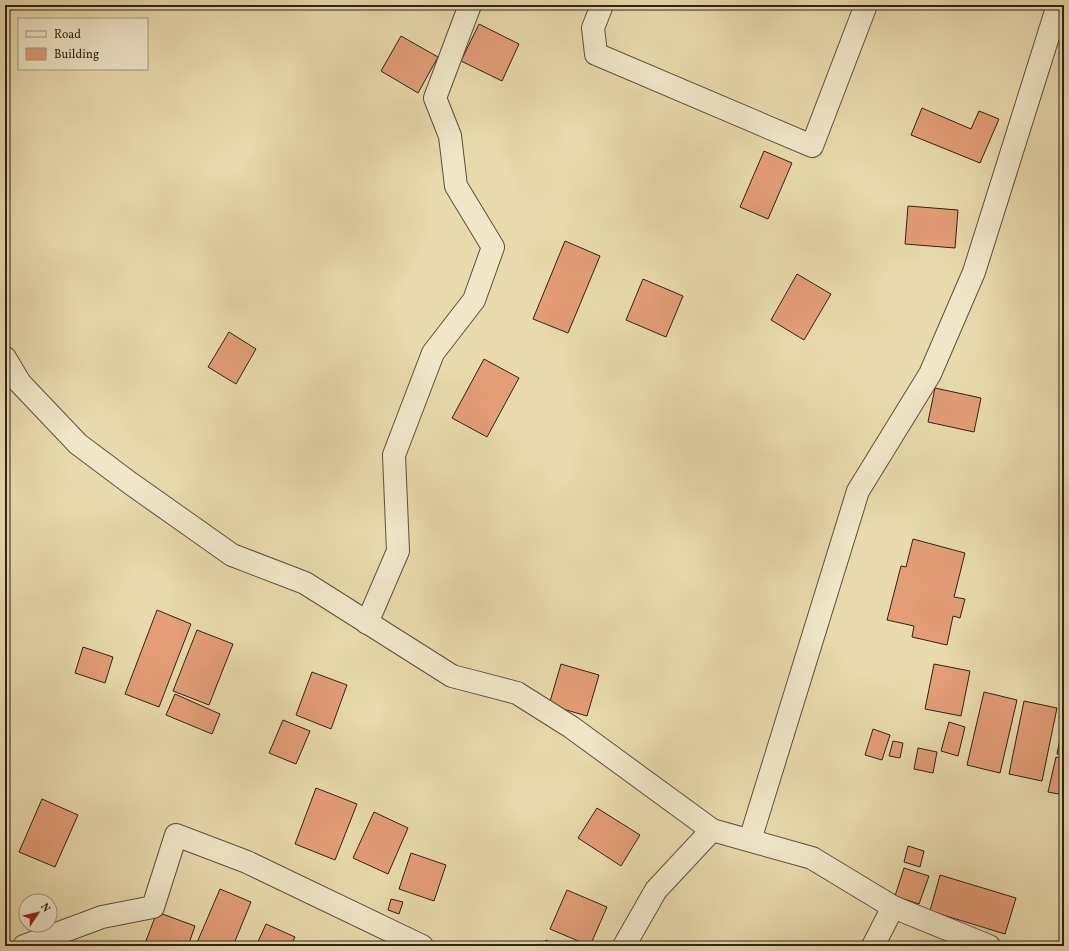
<svg xmlns="http://www.w3.org/2000/svg" width="1069" height="951" font-family="Vollkorn,serif">
  <rect width="100%" height="100%" fill="#e8daac"/>
  <filter id="stains"><feTurbulence type="fractalNoise" baseFrequency=".005" numOctaves="4"/><feColorMatrix values="0 0 0 0 .2 0 0 0 0 .09 0 0 0 0 .02 0 0 0 .5 -.17"/></filter>
  <radialGradient id="worn" r=".72"><stop offset=".6" stop-color="#630" stop-opacity="0"/><stop offset="1" stop-color="#630" stop-opacity=".3"/></radialGradient>
  <g fill="#e39d77" stroke="#2d2417">
    <path d="M479 24 519 44 502 81 461 61Z"/>
    <path d="M401 36 438 57 418 93 381 71Z"/>
    <path d="M922 108 971 129 979 111 999 119 980 163 911 135Z"/>
    <path d="M764 151 792 163 768 219 740 207Z"/>
    <path d="M908 206 958 210 955 248 905 244Z"/>
    <path d="M565 241 600 256 568 333 533 319Z"/>
    <path d="M797 274 831 294 804 340 771 320Z"/>
    <path d="M643 279 683 296 666 337 626 320Z"/>
    <path d="M229 332 256 349 236 384 208 367Z"/>
    <path d="M484 359 519 378 487 437 452 418Z"/>
    <path d="M935 388 981 398 974 432 928 422Z"/>
    <path d="M913 539 965 553 954 597 965 599 960 618 953 616 947 645 912 637 914 626 887 620 901 566 906 567Z"/>
    <path d="M157 610 191 624 159 707 125 694Z"/>
    <path d="M197 630 233 644 209 705 173 691Z"/>
    <path d="M83 647 113 657 105 683 75 673Z"/>
    <path d="M561 664 599 675 587 716 549 705Z"/>
    <path d="M934 664 970 671 961 716 925 709Z"/>
    <path d="M312 672 347 685 331 729 296 715Z"/>
    <path d="M984 692 1017 700 1000 773 967 765Z"/>
    <path d="M175 694 220 714 212 734 166 715Z"/>
    <path d="M1024 701 1057 708 1042 781 1009 774Z"/>
    <path d="M1064 719V755L1057 754Z"/>
    <path d="M283 720 310 731 296 764 269 753Z"/>
    <path d="M949 722 965 727 958 756 941 751Z"/>
    <path d="M873 729 890 735 882 760 865 755Z"/>
    <path d="M893 741 903 743 900 758 889 756Z"/>
    <path d="M918 748 937 752 933 773 914 769Z"/>
    <path d="M1056 757 1064 759V795L1048 792Z"/>
    <path d="M316 788 357 804 335 860 295 844Z"/>
    <path d="M42 799 78 815 55 867 19 852Z"/>
    <path d="M597 808 640 835 621 866 578 838Z"/>
    <path d="M374 812 408 828 388 874 353 858Z"/>
    <path d="M908 846 924 851 920 867 904 862Z"/>
    <path d="M411 853 446 865 434 901 399 889Z"/>
    <path d="M904 868 929 876 919 904 895 896Z"/>
    <path d="M940 875 1016 898 1005 934 930 911Z"/>
    <path d="M220 889 251 902 233 946H200L196 945Z"/>
    <path d="M567 890 607 907 590 946 550 929Z"/>
    <path d="M391 899 403 902 399 914 388 910Z"/>
    <path d="M157 912 195 926 188 946H144Z"/>
    <path d="M266 924 295 937 291 946H256Z"/>
    <path d="M546 940 558 946H543Z"/>
  </g>
  <g fill="none" stroke-linecap="round" stroke-linejoin="round">
    <defs>
      <g id="minor">
        <path d="M602 5 593 28 596 54 812 146 866 5"/>
        <path d="M5 358 20 383 78 444 130 483 232 555 305 583 452 676 517 693 571 727 712 830 812 858 893 907 989 946"/>
        <path d="M367 623 398 551 394 455 433 353 474 300 493 247 456 186 450 136 435 98 470 5"/>
        <path d="M750 840 858 491 930 374 974 272 1058 5"/>
        <path d="M24 946 102 917 153 907 176 835 247 862 422 946"/>
        <path d="M624 946 656 890 712 830"/>
        <path d="M873 946 893 907"/>
      </g>
    </defs>
    <use href="#minor" stroke="#5c523c" stroke-width="24"/>
    <use href="#minor" stroke="#f0e7c9" stroke-width="22"/>
  </g>
  <rect width="1069" height="951" fill="none" stroke="#e8daac" stroke-width="20"/>
  <rect x="6" y="6" width="1057" height="939" fill="none" stroke="#2d2417" stroke-width="2"/>
  <rect x="10" y="10" width="1049" height="931" fill="none" stroke="#2d2417"/>
  <rect x="18" y="18" width="130" height="52" fill="#f0e7c9" stroke="#a29982"/>
  <rect x="26" y="31" width="20" height="6" fill="#f0e7c9" stroke="#a29982"/>
  <text x="54" y="38" font-size="12" fill="#2d2417">Road</text>
  <rect x="26" y="48" width="20" height="12" fill="#e39d77" stroke="#a29982"/>
  <text x="54" y="58" font-size="12" fill="#2d2417">Building</text>
  <g transform="translate(38 913) rotate(55)"><circle r="19" fill="#f0e7c9" stroke="#a29982"/>
  <path d="M0-3L7 15L0 10L-7 15Z" fill="#8f2418"/>
  <text y="-6" font-size="11" font-weight="bold" text-anchor="middle" fill="#2d2417">N</text>
  </g>
  <rect width="100%" height="100%" filter="url(#stains)"/>
  <rect width="100%" height="100%" fill="url(#worn)"/>
</svg>
